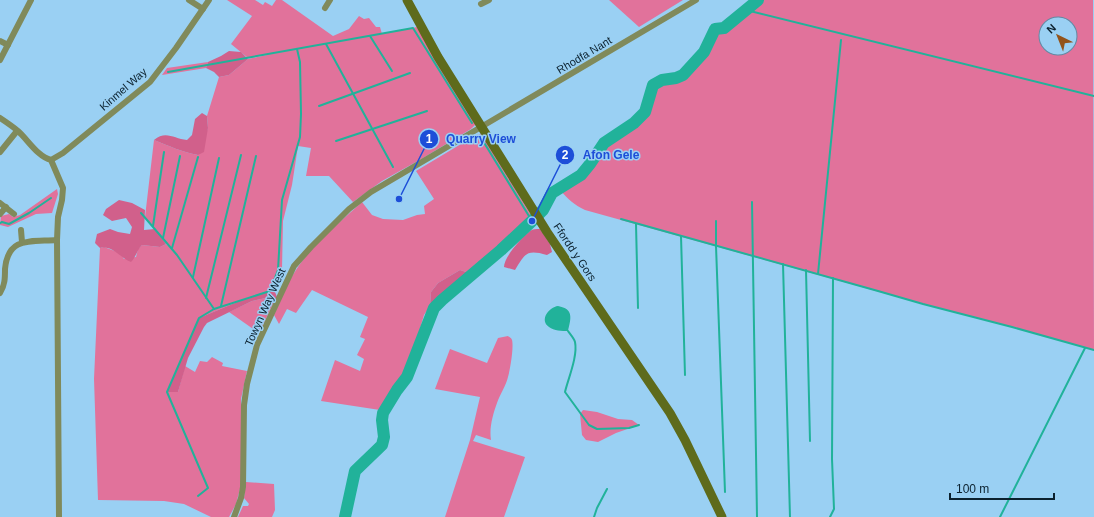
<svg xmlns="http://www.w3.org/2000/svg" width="1094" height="517" font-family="Arial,sans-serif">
  <rect width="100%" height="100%" fill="#9ad0f3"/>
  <g fill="#e1729b" fill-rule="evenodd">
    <path d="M227 0H255L263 5 265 2 272 6 276 0H282L333 36 349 29 359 16 364 19 369 18 376 27H380L382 34 417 27 474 121 475 125 471 129 423 158 382 181 353 202 329 176H306L311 148 298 146 292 185 283 221 282 269 280 273 277 272 270 291 254 295 199 318 168 392H178L185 366 195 372 200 361 207 362 212 357 223 363 222 366 247 371 241 399V485L236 504 229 517H211L184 504 164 501 98 500 94 379 100 248 104 247 120 253 124 259 136 257 138 249 142 245 160 247 166 244 173 250 145 217 154 140C169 146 182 152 198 155L208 128 207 116 219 77 229 75 248 59 267 55 248 58 231 44 252 16Z"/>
    <path d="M609 0H683L639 27Z"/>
    <path d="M763 0H1093L1094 350 1012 327 923 304 585 210C574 205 568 199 560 190L584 175 605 145 633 126 646 114 655 88 663 83 683 79 689 74 706 54 716 34ZM1046 24H1070V48H1046Z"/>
    <path d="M208 62 206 68 162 75 167 68Z"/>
    <path d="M481 134 532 217 469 273 460 270 438 283 431 292 430 306 424 315 411 359 402 378 380 410 321 401 335 360 360 371 364 359 357 355 365 339 360 337 368 317 312 290 296 313 287 309 279 324 274 315C281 300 287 284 296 270 311 246 341 221 362 202L372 215 383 219 403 220 417 215 425 214 424 206 434 199 416 171 476 135Z"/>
    <path d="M57 189 58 194 52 213 36 214 8 227 0 225 1 216 9 214 13 217 20 215Z"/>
    <path d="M266 298 273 304 259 333 229 312 252 301Z"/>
    <path d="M508 336C510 338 511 337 512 340 514 347 510 370 508 377 506 386 500 394 497 403 493 414 489 428 491 440L476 435 473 441 525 457 504 517H445L470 440 480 397 435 389 450 349 487 363 498 338Z"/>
    <path d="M583 410 597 412 618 419 632 420 639 425 616 433 598 442 586 440 582 435 580 414Z"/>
    <path d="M246 482 274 484 275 510 272 517H238L243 506H248L249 504 244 498Z"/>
  </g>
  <g fill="#d1608b">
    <path d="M229 51 241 52 248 59 229 75 219 77 214 72 206 68 208 62 221 56Z"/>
    <path d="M202 113 207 116 208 128 204 152 198 155C182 152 169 146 154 140 166 130 174 139 187 140L192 135 195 119Z"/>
    <path d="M119 200 132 203 145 210 144 230 155 229 166 244 160 247 142 245C137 250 136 257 131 262 120 258 113 245 100 248L95 243 97 234 110 229 118 232 130 234 132 227 126 218 112 221 103 215 106 209Z"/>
    <path d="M540 229 550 244 552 252 547 255C526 249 525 254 515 270L504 267C504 257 522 237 530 231 533 229 536 229 540 229Z"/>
    <path d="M460 270 469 273 430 306 431 292 438 283Z"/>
    <path d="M270 291 275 292 277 297 273 304 266 298 252 301 207 323 204 327 188 358 178 392H167L199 318 254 295Z"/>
  </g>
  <path fill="#21b29a" d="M558 306C574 309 571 318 568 331 562 331 554 331 549 327 539 320 549 307 558 306Z"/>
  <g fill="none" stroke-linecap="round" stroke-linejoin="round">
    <g stroke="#21b29a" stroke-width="2">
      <path d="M746 10 1094 96"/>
      <path d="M370 36 392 71"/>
      <path d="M326 44 393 167"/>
      <path d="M168 72 413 28 472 123"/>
      <path d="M319 106 410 73"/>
      <path d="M480 136 532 221"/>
      <path d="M336 141 427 111"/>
      <path d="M752 202 757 517"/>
      <path d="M141 213 177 255 214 309"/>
      <path d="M621 219 878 291 923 304 1012 327 1094 350"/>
      <path d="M716 221V247"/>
      <path d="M0 223 2 222 9 224 29 213 51 198"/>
      <path d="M636 224 638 308"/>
      <path d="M153 226 164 152"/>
      <path d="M681 236 685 375"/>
      <path d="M163 238 180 156"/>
      <path d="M716 246 725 492"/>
      <path d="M172 248 198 157"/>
      <path d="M783 264 790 517"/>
      <path d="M806 270 810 441"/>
      <path d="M818 274 841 40"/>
      <path d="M193 277 219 158"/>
      <path d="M206 298 241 155"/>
      <path d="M221 306 256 156"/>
      <path d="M568 331C570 334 574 338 575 342 578 356 568 379 565 392L589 425 597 429 629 428 639 425"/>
      <path d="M198 496 208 488 167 392 199 318 214 309 270 291 278 270 282 200 300 137 301 114 300 62 297 49"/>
      <path d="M594 517 597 508 607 489"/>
      <path d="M830 517 834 509 832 459 833 278"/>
      <path d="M1000 517 1085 348"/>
    </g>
    <path stroke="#21b29a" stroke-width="12" d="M345 517 355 471 382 445 384 437 382 420 383 413 397 390 407 377 434 308 442 300 501 250 532 221 543 210 552 193 581 175 590 164 604 143 634 123 645 112 653 85 662 80 676 78 683 75 704 52 715 29 724 28 758 0"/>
    <g stroke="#808a5b" stroke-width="6">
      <path d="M189 0 203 9"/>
      <path d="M481 4 489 0"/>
      <path d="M325 8 330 0"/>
      <path d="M0 41 8 45"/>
      <path d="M0 60 31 0"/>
      <path d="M0 118C6 122 12 126 18 131 28 140 38 157 51 160L63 188 62 200 58 217 57 240 59 517"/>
      <path d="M0 152 17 131"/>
      <path d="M51 160 63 153 150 82 176 48 209 0"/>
      <path d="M0 203 14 214"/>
      <path d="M0 214 6 207"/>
      <path d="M21 230 22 242"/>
      <path d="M0 293C5 285 5 278 5 269 8 236 31 242 57 240"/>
      <path d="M234 517 241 498 243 487 244 405 247 384 257 345 294 266 311 247 349 209 371 192 696 0"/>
    </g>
    <path stroke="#5e6b1c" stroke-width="9" d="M407 0 438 57 547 232 670 413 685 440 722 517"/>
  </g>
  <g text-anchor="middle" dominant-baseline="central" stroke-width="3" stroke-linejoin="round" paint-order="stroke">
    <g font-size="11" fill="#0b212e" stroke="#9ad0f3">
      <text transform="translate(584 55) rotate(-31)">Rhodfa Nant</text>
      <text transform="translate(123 89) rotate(-41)">Kinmel Way</text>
      <text transform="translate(575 252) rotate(56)">Ffordd y Gors</text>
      <text transform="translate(265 307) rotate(-66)">Towyn Way West</text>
    </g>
  </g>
  <path fill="none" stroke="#1d4ed8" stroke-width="1.5" d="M399 199L429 139M532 221L565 155"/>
  <g fill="#1d4ed8" stroke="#9ad0f3" stroke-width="1.5">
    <circle cx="399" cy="199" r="4"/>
    <circle cx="532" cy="221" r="4"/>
    <circle cx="429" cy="139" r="10"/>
    <circle cx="565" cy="155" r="10"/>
  </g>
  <g font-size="12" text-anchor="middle" font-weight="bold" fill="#fff">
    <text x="429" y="143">1</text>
    <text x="565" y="159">2</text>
  </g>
  <g font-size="12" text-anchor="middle" font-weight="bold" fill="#1d4ed8" stroke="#9ad0f3" stroke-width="3" stroke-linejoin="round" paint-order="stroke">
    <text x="481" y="143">Quarry View</text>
    <text x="611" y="159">Afon Gele</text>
  </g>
  <g transform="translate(1058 36) rotate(317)"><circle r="19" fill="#9ad0f3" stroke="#618aa4"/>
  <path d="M0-3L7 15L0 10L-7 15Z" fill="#92531a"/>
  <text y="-6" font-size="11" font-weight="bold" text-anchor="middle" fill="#0b212e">N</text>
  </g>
  <path d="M950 493v6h104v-6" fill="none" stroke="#0b212e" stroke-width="2"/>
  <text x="956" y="493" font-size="12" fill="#0b212e" stroke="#9ad0f3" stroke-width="3" paint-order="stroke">100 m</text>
</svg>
